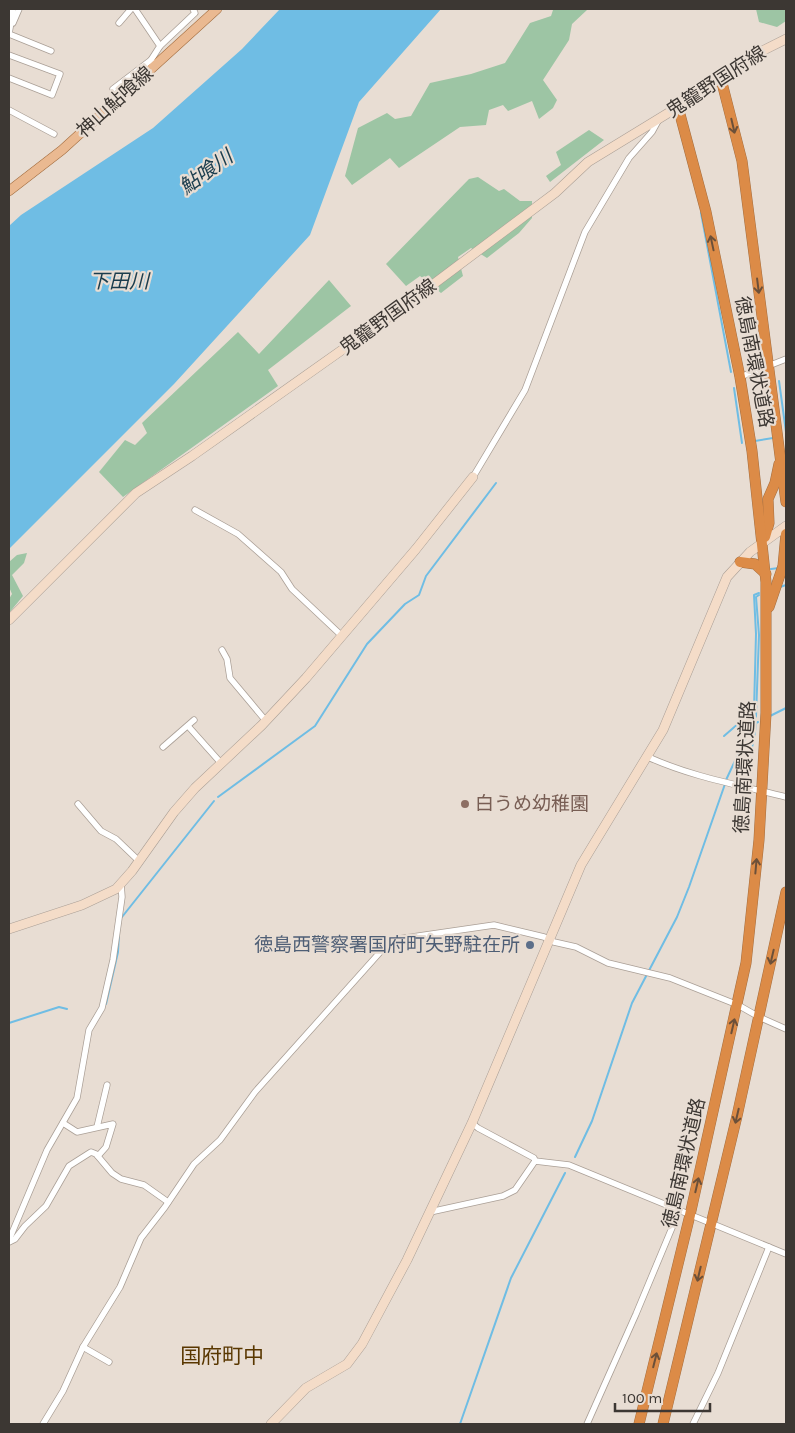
<svg xmlns="http://www.w3.org/2000/svg" width="795" height="1433" font-family="Karla,'Noto Sans JP',sans-serif">
  <rect width="100%" height="100%" fill="#e8ddd3"/>
  <g fill="#9dc5a4">
    <path d="M550 9 587 10 572 24 569 40 543 80 557 100 553 108 539 119 532 101 508 111 503 105 489 110 486 125 460 127 399 168 390 158 352 185 345 176 358 128 387 113 395 119 411 116 430 83 471 74 505 63 530 23 551 16 553 10Z"/>
    <path d="M756 9H786V21L777 27 759 22Z"/>
    <path d="M589 130 604 140 550 182 546 176 561 165 556 152Z"/>
    <path d="M478 177 499 191 504 189 520 201H532V218L519 233 487 258 471 248 458 257 463 276 441 293 420 276 406 286 386 264 469 179Z"/>
    <path d="M329 280 351 306 268 370 278 386 123 497 99 472 125 440 135 445 147 433 142 423 238 332 259 354Z"/>
    <path d="M27 553 24 563 12 575 23 596 9 613V599L12 594 9 587V562L17 555Z"/>
  </g>
  <path fill="#6fbde4" d="M280 9H441L359 102 310 235 174 384 9 549V226L21 215 153 128 242 49Z"/>
  <g fill="none" stroke-linecap="round" stroke-linejoin="round">
    <g stroke="#6fbde4" stroke-width="2">
      <path d="M701 213 731 372"/>
      <path d="M779 381 786 432"/>
      <path d="M734 388 742 443"/>
      <path d="M755 441 773 438"/>
      <path d="M771 569 779 568"/>
      <path d="M780 587 786 585"/>
      <path d="M770 716 786 708"/>
      <path d="M724 736 754 710 756 634 754 595 759 593"/>
      <path d="M726 780 756 716 759 635 756 597 759 595"/>
      <path d="M737 780C739 772 746 767 749 759 751 754 756 728 756 723L758 722"/>
      <path d="M218 797 315 726 367 644 405 604 419 595 426 576 496 483"/>
      <path d="M122 917 214 801"/>
      <path d="M106 1004 118 952 119 933"/>
      <path d="M9 1023 59 1007 67 1009"/>
      <path d="M575 1157 592 1121 632 1003 677 917 689 887 725 784"/>
      <path d="M460 1424 511 1278 565 1173"/>
    </g>
    <defs>
      <g id="street">
        <path d="M13 9 9 34 51 51"/>
        <path d="M135 9 160 46 151 60 155 65"/>
        <path d="M13 23 19 9"/>
        <path d="M119 23 131 9"/>
        <path d="M160 46 195 13 193 9"/>
        <path d="M9 55 60 74 52 95 9 78"/>
        <path d="M113 89 151 60"/>
        <path d="M9 110 54 134"/>
        <path d="M740 377 786 359"/>
        <path d="M473 477 525 390 585 232 629 158 652 132 658 121"/>
        <path d="M195 510 238 534 281 572 292 589 342 636"/>
        <path d="M222 650 227 659 230 678 266 721"/>
        <path d="M188 726 221 763"/>
        <path d="M163 747 194 720"/>
        <path d="M648 757C692 777 739 785 786 797"/>
        <path d="M78 804 101 831 116 839 139 861"/>
        <path d="M63 1123 77 1132 113 1124 106 1147 98 1156"/>
        <path d="M472 1123 478 1128 534 1158 535 1161"/>
        <path d="M97 1127 107 1085"/>
        <path d="M430 1212 503 1196 515 1190 535 1161 569 1165 786 1254"/>
        <path d="M9 1240 47 1150 77 1098 89 1030 102 1008 113 960 122 897 121 884"/>
        <path d="M9 1242 15 1239 25 1226 46 1206 69 1166 91 1152 96 1154 112 1173 121 1179 144 1185 168 1202"/>
        <path d="M83 1347 109 1362"/>
        <path d="M43 1424 63 1391 83 1347 120 1287 141 1238 165 1207 194 1164 220 1140 255 1092 391 940 494 925 544 937 554 942 576 947 608 963 670 978 738 1005 759 1017 786 1029"/>
        <path d="M587 1424 636 1314 679 1211"/>
        <path d="M693 1424 718 1373 769 1247"/>
      </g>
      <g id="secondary">
        <path d="M9 620 136 493 192 456 407 304 555 193 588 162 678 107 756 54 786 39"/>
        <path d="M9 929 82 905 116 889 132 871 174 812 195 788 262 725 306 678 416 549 473 477"/>
        <path d="M271 1424 306 1388 347 1364 362 1344 407 1260 472 1123 581 865 663 730 727 577 750 552 786 526"/>
      </g>
      <path id="primary" d="M9 191 62 150 217 9"/>
      <g id="highway">
        <path d="M721 79 742 161 786 502"/>
        <path d="M765 537 769 523 768 499 775 483 779 464"/>
        <path d="M740 562 755 564 766 574"/>
        <path d="M769 607 783 566 786 534"/>
        <path d="M639 1424 690 1215 746 963 759 840 766 713V582L752 451 740 377 706 212 678 107"/>
        <path d="M663 1424 737 1116 786 892"/>
      </g>
    </defs>
    <use href="#street" stroke="#aa9f96" stroke-width="7"/>
    <use href="#secondary" stroke="#aa9f96" stroke-width="10"/>
    <use href="#primary" stroke="#a46e40" stroke-width="10"/>
    <use href="#highway" stroke="#a46e40" stroke-width="11"/>
    <use href="#street" stroke="#fff" stroke-width="5.5"/>
    <use href="#secondary" stroke="#f4dcc8" stroke-width="9"/>
    <use href="#primary" stroke="#eab991" stroke-width="9"/>
    <use href="#highway" stroke="#dc8b47" stroke-width="10"/>
  </g>
  <defs><path id="oneway-shaft" d="M-6 0H5M1.5-3L5.5 0L1.5 3" fill="none" stroke-width="1.6" stroke-linecap="round" stroke-linejoin="round" transform="scale(1.25)"/></defs>
  <g stroke="#6c5039">
    <use href="#oneway-shaft" transform="translate(733 126) rotate(77)"/>
    <use href="#oneway-shaft" transform="translate(712 243) rotate(-102)"/>
    <use href="#oneway-shaft" transform="translate(758 286) rotate(83)"/>
    <use href="#oneway-shaft" transform="translate(756 866) rotate(-85)"/>
    <use href="#oneway-shaft" transform="translate(772 957) rotate(103)"/>
    <use href="#oneway-shaft" transform="translate(733 1026) rotate(-77)"/>
    <use href="#oneway-shaft" transform="translate(737 1116) rotate(103)"/>
    <use href="#oneway-shaft" transform="translate(697 1185) rotate(-77)"/>
    <use href="#oneway-shaft" transform="translate(699 1274) rotate(103)"/>
    <use href="#oneway-shaft" transform="translate(655 1360) rotate(-76)"/>
  </g>
  <circle fill="#8d6e63" stroke="#e8ddd3" stroke-width="2" cx="465" cy="804" r="5"/>
  <circle fill="#5c6f8a" stroke="#e8ddd3" stroke-width="2" cx="530" cy="945" r="5"/>
  <g text-anchor="middle" dominant-baseline="central" stroke-width="4.5" stroke-linejoin="round" paint-order="stroke">
    <g font-size="19" fill="#3c3733" stroke="#e8ddd3">
      <text transform="translate(716 82) rotate(-33)">鬼籠野国府線</text>
      <text transform="translate(115 102) rotate(-42)">神山鮎喰線</text>
      <text transform="translate(388 317) rotate(-36)">鬼籠野国府線</text>
      <text transform="translate(754 362) rotate(79)">徳島南環状道路</text>
      <text transform="translate(745 767) rotate(-87)">徳島南環状道路</text>
      <text transform="translate(684 1163) rotate(-77)">徳島南環状道路</text>
    </g>
    <g font-size="19" fill="#785e54" stroke="#e8ddd3" text-anchor="start">
      <text x="475" y="804">白うめ幼稚園</text>
    </g>
    <g font-size="19" fill="#4e5e75" stroke="#e8ddd3" text-anchor="end">
      <text x="520" y="945">徳島西警察署国府町矢野駐在所</text>
    </g>
    <g font-size="20" font-style="italic" fill="#1a3d4e" stroke="#e8ddd3">
      <text transform="translate(206 172) rotate(-36)">鮎喰川</text>
      <text x="119" y="281">下田川</text>
    </g>
    <g font-size="21" fill="#593700" stroke="#e8ddd3">
      <text x="222" y="1356">国府町中</text>
    </g>
  </g>
  <rect width="795" height="1433" fill="none" stroke="#3c3733" stroke-width="20"/>
  <path d="M615 1403v8h95v-8" fill="none" stroke="#3c3733" stroke-width="2.5"/>
  <text x="622" y="1403" font-size="15" fill="#3c3733" stroke="#e8ddd3" stroke-width="4" paint-order="stroke">100 m</text>
</svg>
